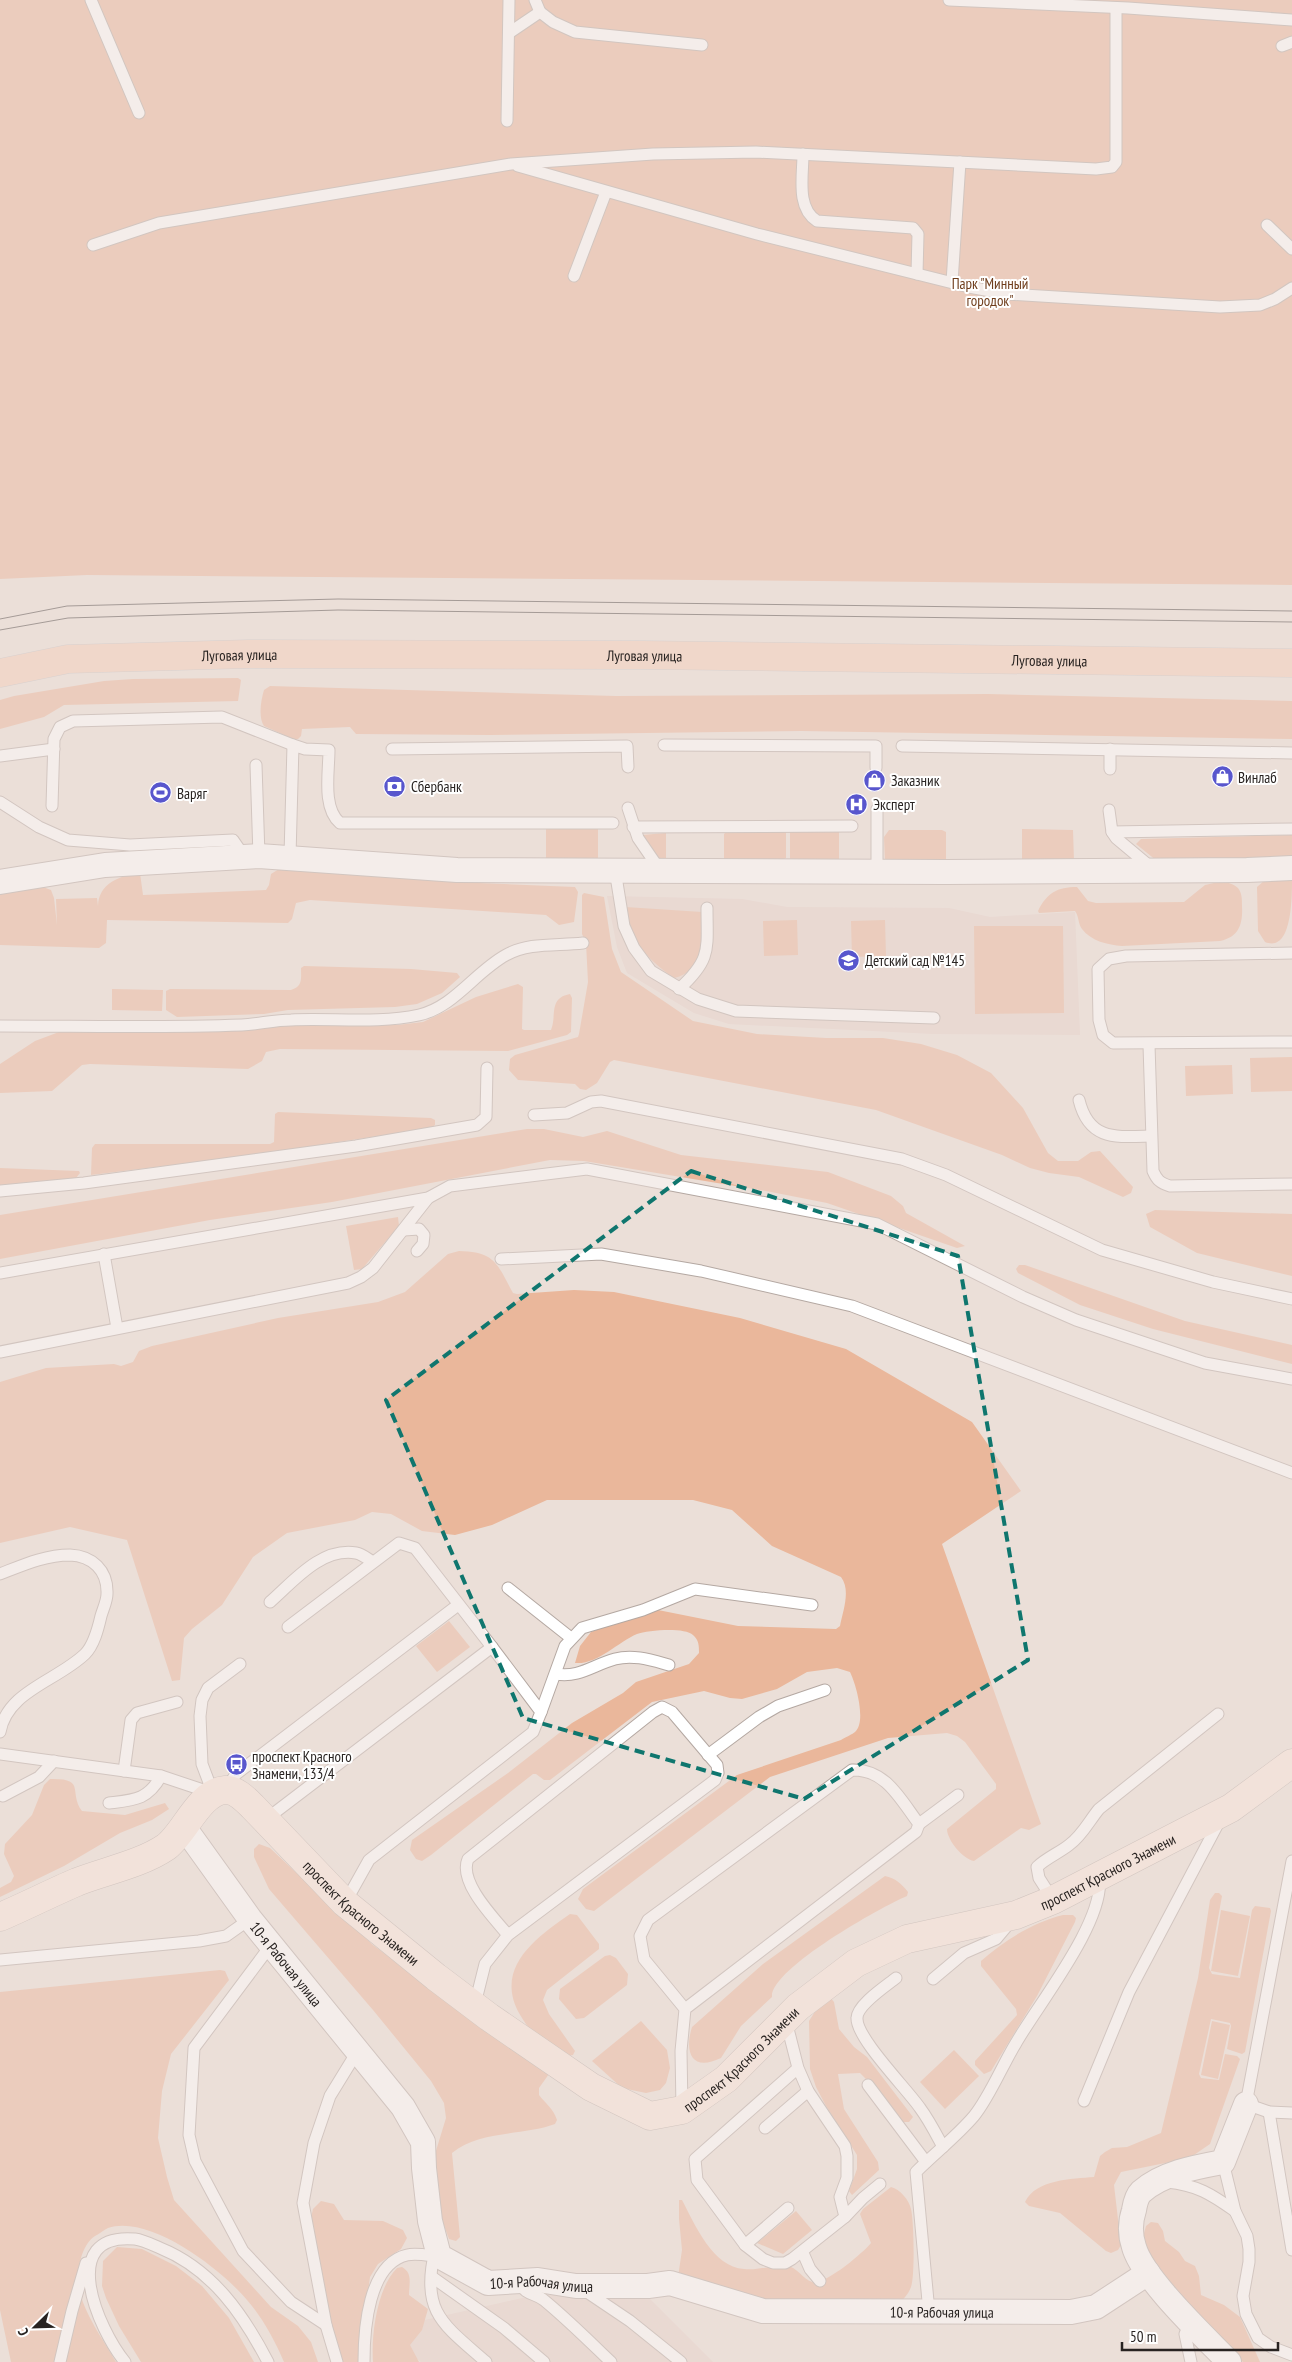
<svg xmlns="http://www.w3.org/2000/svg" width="1292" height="2362" font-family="'PT Sans Narrow',sans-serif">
  <rect width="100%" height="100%" fill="#ebdfd8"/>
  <g fill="#e6d2c9">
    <path d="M607 896 742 899 787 907 949 908 990 917 1075 912 1080 1035 934 1034 729 1024 694 1013 627 973 617 947Z"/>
    <path d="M536 2295H646L713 2362H421L405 2349 416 2322Z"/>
  </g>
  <g fill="#eab79b">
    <path d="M0 0H1292V585L87 575 0 579Z"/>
    <path d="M238 678 241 680 238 701 64 705 44 717 0 729V700L14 696 104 681 133 679Z"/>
    <path d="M270 686 616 696 988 694 1292 701V739L801 731 490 735 356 734 350 727 302 729 301 736 298 739H293L264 726C258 717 261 700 264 690Z"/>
    <path d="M546 826 598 827V859L546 860Z"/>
    <path d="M1022 829 1073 830 1074 862H1022Z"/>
    <path d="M889 830H942L946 832V862L885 863 884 837Z"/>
    <rect x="790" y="831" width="49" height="34"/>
    <path d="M726 832H786V858L780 861 666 864 657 857 642 835 666 833V860H724V834Z"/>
    <path d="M1292 835V857L1157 861 1136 844 1141 839Z"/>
    <path d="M279 869H302L453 882 575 887 578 892 574 922 559 925 546 915 310 900 296 903 292 919 288 923 107 920 106 943 99 948 0 945V894L43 887 51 890 54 898 57 925 56 899 97 898 98 906C99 883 119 876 140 873L143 895 266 890 269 885 271 874Z"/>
    <path d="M1292 877C1292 898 1292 953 1265 942L1258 931 1257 887 1265 880Z"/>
    <path d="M1223 881C1228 883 1234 884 1238 888 1242 893 1242 899 1242 906 1243 924 1239 937 1220 941L1122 946C1108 945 1091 941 1082 929 1078 924 1079 916 1075 911L1039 913 1038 911C1047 893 1057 887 1077 887L1088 901 1096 903 1184 902 1205 885Z"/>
    <path d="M584 893 604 897 612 949 621 972 693 1021 757 1034 826 1038H883L921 1044 957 1055 991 1073 1023 1108 1048 1153 1058 1161H1078L1091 1152 1100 1151 1133 1187 1131 1193 1123 1197 1079 1177 1049 1173 1030 1168 1002 1155 876 1110 614 1060 610 1062 597 1083 586 1090 580 1089 575 1084 518 1080 509 1070 510 1059 515 1055 578 1037 579 1034 588 982 586 943 582 934V895Z"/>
    <path d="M625 907 702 912C702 937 705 971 674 978 645 957 632 943 625 907Z"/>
    <path d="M797 920 798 955 764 956 763 921Z"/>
    <path d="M885 920 886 956 852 957 851 921Z"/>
    <path d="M974 926H1063L1064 1013 975 1014Z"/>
    <path d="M304 966 411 969 457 973 460 977 442 993 417 1004 395 1007 288 1010 264 1014 177 1017 166 1010V991L170 989 291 990C303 986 301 979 301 968Z"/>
    <path d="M518 984 523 987 522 1029 524 1030H551C557 1016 548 998 570 994L572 998 571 1032 567 1035 508 1051 280 1049 266 1052 262 1061 248 1069 90 1064 82 1065 52 1091 0 1093V1064L35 1041 59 1032 287 1024 397 1025 423 1022 476 997Z"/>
    <path d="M112 989 163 990 162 1011 112 1010Z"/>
    <path d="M1292 1057V1091L1251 1092 1250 1058Z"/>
    <path d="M1232 1065 1233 1094 1186 1096 1185 1066Z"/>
    <path d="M278 1112 431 1118 435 1120V1125L431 1128 245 1156 91 1175 92 1148 95 1144H270L274 1142 275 1114Z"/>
    <path d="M527 1129H544L583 1137 607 1131 681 1155 828 1172 891 1196 903 1206 906 1213 965 1246 957 1248 827 1203 766 1191 584 1161 550 1160 332 1202 210 1220 0 1259V1215Z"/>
    <path d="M0 1168 79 1171 80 1173 76 1178 0 1185Z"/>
    <path d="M1155 1210 1292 1214V1276L1197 1253 1150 1227 1146 1214Z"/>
    <path d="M398 1217 399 1226 362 1269 354 1270 346 1226Z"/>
    <path d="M459 1251C496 1252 497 1264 513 1293L517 1294 574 1290 614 1292 740 1318 846 1349 972 1422 1021 1491 942 1544 1041 1824 1029 1830 1021 1828 974 1861C963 1859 947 1840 947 1829L996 1789V1784L965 1742 957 1736 947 1733 888 1738 770 1777 594 1911 586 1909 578 1899 583 1889 737 1775 841 1740C845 1737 852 1735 856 1731 866 1720 856 1684 850 1672L837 1668 807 1672 777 1689 742 1699 730 1698 704 1691 652 1702 550 1780H544L536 1774H533L431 1855 422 1861 416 1859 410 1850 412 1840 508 1773 572 1723 623 1693 636 1682 689 1664 699 1653C699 1646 699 1640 693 1635 685 1627 648 1630 637 1634 618 1642 597 1665 575 1663L580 1646 591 1632 653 1609 738 1626 836 1629 840 1626C843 1611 851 1590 841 1577L772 1546 732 1510 693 1500H547L492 1525 455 1535 422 1531 391 1514 372 1512 355 1520 287 1533 253 1557 222 1605 192 1629 184 1638 180 1680 172 1681 127 1540 70 1527 0 1543V1382L46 1368 114 1364 121 1366 133 1362 139 1351 152 1346 278 1318 378 1302 405 1292 448 1254Z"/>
    <path d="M1019 1265H1025L1185 1321 1292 1345V1364L1153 1329 1080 1305 1018 1273 1016 1269Z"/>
    <path d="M449 1621 470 1647 437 1672 416 1646Z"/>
    <path d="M50 1779C87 1778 68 1792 82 1811L125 1815 165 1803 169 1809 152 1820 120 1833 64 1866 0 1897V1888L11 1882 14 1876 4 1854 5 1844 32 1815 44 1785Z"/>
    <path d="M259 1844 270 1848 373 1945 549 2074 539 2088V2095C546 2104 553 2108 557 2120L555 2124C523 2136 480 2130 452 2153L460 2237 456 2241 449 2239 438 2209 435 2154 446 2118 444 2103 431 2081 373 2010 269 1889 254 1857V1849Z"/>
    <path d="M885 1876C895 1878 902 1884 908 1892L907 1896C881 1907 770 1969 772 1997L741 2026 721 2058C692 2072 684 2053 692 2027L763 1964Z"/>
    <path d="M1215 1893H1219L1222 1896 1209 1968 1212 1974 1240 1978 1252 1910 1255 1906 1270 1908 1271 1911 1245 2052 1242 2054 1227 2049 1231 2026 1230 2023 1211 2019 1199 2074 1201 2078 1219 2080 1225 2054 1237 2056 1240 2059 1210 2144 1194 2155 1180 2160 1121 2172 1114 2185 1121 2245 1118 2250 1111 2253 1106 2251 1060 2213 1029 2206 1025 2202C1036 2179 1072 2179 1094 2177L1100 2156 1105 2152 1112 2148 1127 2147 1161 2133 1198 1978 1210 1900Z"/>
    <path d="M1221 1910 1250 1916 1238 1976 1211 1971Z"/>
    <path d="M570 1914 577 1915 599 1944V1949L547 1990 543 2000 549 2014 575 2051 573 2055 568 2056C558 2049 545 2043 535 2035 529 2029 523 2020 519 2013 494 1967 537 1937 570 1914Z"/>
    <path d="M1063 1915H1073L1076 1918 1075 1922 1037 1996 991 2071 984 2074 975 2065V2061L1017 2015 1016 2009 981 1966V1961C1003 1941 1034 1922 1063 1915Z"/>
    <path d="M610 1955 616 1958 628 1974 627 1985 584 2018 576 2019 559 1999 560 1989 605 1956Z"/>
    <path d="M220 1970 225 1971 229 1980 171 2054 162 2091 158 2138 167 2177 174 2200 271 2307 298 2326 311 2342 318 2362H284C275 2341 262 2317 247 2300 222 2270 150 2214 108 2228 104 2230 99 2234 95 2236 81 2245 76 2272 79 2288 83 2312 104 2341 116 2362H11L0 2310V1992Z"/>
    <path d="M825 1996H829L834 2002 839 2029 854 2047 867 2057 913 2117 909 2122H902L871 2084 860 2073 838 2074 844 2109 878 2162 879 2170 852 2195 849 2191 857 2169V2155L826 2106 816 2087 810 2069 809 2021Z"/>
    <path d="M641 2021 667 2050 670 2068 666 2083 660 2090 646 2093 622 2088 592 2061Z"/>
    <path d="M1212 2021 1230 2025 1218 2079 1201 2075Z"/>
    <path d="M954 2050 979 2076 945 2109 920 2082Z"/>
    <path d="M891 2187C900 2189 909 2200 911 2209 914 2221 915 2277 911 2287 908 2295 903 2300 897 2304H768L678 2277 682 2250 679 2219V2200H682C695 2225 713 2267 744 2269 759 2271 773 2264 787 2266 797 2267 803 2279 812 2282 824 2286 863 2253 871 2243L860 2214 863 2209Z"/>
    <path d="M321 2201 334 2204 344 2220 383 2221 403 2230 407 2238 401 2249 378 2264 370 2277 359 2362H341L330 2325 311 2218 313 2209Z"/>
    <path d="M796 2211 812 2230 783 2254 757 2243Z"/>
    <path d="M1151 2222 1158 2223 1163 2231 1165 2241 1179 2252 1185 2261 1195 2266 1199 2276 1201 2295 1224 2305 1240 2317 1260 2362H1243L1181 2301 1141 2244 1146 2226Z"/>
    <path d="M117 2247 142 2249 176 2266 202 2286 229 2318 254 2362H141L119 2326 106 2298 102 2286 103 2261Z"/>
    <path d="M402 2267C413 2273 409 2284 409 2295L428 2309 422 2330 410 2345 419 2362H373C371 2335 377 2288 397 2268Z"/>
  </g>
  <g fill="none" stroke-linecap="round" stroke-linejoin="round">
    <defs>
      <g id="service">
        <path d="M91 0 139 113"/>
        <path d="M535 0 540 12"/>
        <path d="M949 0 1128 8 1292 20"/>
        <path d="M509 33 540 12 553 22 575 32 702 45"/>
        <path d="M1282 46 1292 42"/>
        <path d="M507 121 509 0"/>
        <path d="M803 154C803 176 796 208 817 221L913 228 918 234 917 274"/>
        <path d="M518 166 757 234 969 287 1007 294 1220 307 1260 305 1275 299 1292 288"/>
        <path d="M1267 225 1292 249"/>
        <path d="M93 245 159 223 511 164 653 154 756 152 1096 169 1112 167 1116 162V8"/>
        <path d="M574 276 606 192"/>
        <path d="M952 282 960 162"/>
        <path d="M664 745 876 746V768"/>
        <path d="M902 746 1292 753"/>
        <path d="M392 749 627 746 628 767"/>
        <path d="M0 756 54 749"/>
        <path d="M256 765 259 856"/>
        <path d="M1110 769V749"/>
        <path d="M0 802 39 827 68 840 130 845 233 840 244 856"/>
        <path d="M52 806 54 739 60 727 73 721 222 717 293 745"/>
        <path d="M628 808 638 838 660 870"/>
        <path d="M877 809V871"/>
        <path d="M1109 810 1112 832 1116 838 1153 869"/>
        <path d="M633 827 852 826"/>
        <path d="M1112 832 1292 829"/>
        <path d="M290 856 293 745 305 749 329 750C329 772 322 808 340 823H613"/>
        <path d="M615 870 624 926 634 948 651 971 698 999 736 1011 934 1018"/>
        <path d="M1292 953 1126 956 1109 959 1098 969 1099 1020 1103 1035 1113 1043 1292 1042"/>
        <path d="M679 989C712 959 707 949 707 908"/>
        <path d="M0 1026C81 1026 162 1028 242 1025 259 1024 275 1020 291 1020 333 1018 378 1024 419 1015 454 1007 475 972 506 955 529 942 557 946 583 943"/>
        <path d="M1149 1045 1153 1171C1157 1180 1160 1183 1170 1186L1292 1184"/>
        <path d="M1079 1100C1089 1141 1116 1137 1151 1136"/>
        <path d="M534 1115 567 1113 591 1102 601 1101 902 1159 946 1175 1102 1250 1213 1282 1292 1299"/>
        <path d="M0 1191 84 1183 356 1146 477 1125 486 1117 487 1068"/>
        <path d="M404 1230 419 1229 424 1235 423 1244 417 1251"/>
        <path d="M104 1254 117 1328"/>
        <path d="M501 1259 601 1254 701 1271 852 1306 1292 1473"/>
        <path d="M0 1273 428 1198 450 1186 587 1169 877 1224 1023 1297 1076 1320 1205 1363 1292 1379"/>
        <path d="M0 1352 348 1283 361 1277 373 1268 428 1198"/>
        <path d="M0 1574C23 1565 45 1555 70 1555 92 1556 108 1570 107 1594 107 1601 103 1609 101 1616 98 1629 94 1645 85 1654 57 1681 7 1691 0 1732"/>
        <path d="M508 1588 571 1638"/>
        <path d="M270 1602C293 1582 321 1547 356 1553 362 1554 368 1559 373 1562"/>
        <path d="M288 1627 399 1543 415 1548 492 1647"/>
        <path d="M556 1674C579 1678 593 1665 615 1659 633 1654 651 1660 669 1665"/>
        <path d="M541 1712 565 1646 582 1628 643 1610 695 1589 812 1605"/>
        <path d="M0 1754 161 1776 212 1793"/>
        <path d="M708 1755 759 1717 778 1706 825 1690"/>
        <path d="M124 1771 131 1720 137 1713 177 1702"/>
        <path d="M226 1789 236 1774 458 1605"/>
        <path d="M213 1793 202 1764 200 1716 202 1700 208 1688 240 1664"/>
        <path d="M3 1796 39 1777 54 1761"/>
        <path d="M109 1803C134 1800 148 1800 161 1776"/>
        <path d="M265 1820 492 1647 541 1712 533 1732 369 1860 345 1903"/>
        <path d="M919 1824 958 1795"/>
        <path d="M1292 1861 1246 2104 1269 2112 1292 2113"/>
        <path d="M1053 1900 1039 1878 1037 1867C1046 1858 1059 1853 1069 1845 1082 1836 1089 1821 1099 1809L1218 1714"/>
        <path d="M271 1945 194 2048 189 2135 195 2161 243 2251 291 2302 326 2325"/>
        <path d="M0 1960 199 1941 226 1936 250 1919"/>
        <path d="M896 1978C886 1986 857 2005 857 2018 856 2038 907 2089 920 2108 929 2120 936 2134 943 2147"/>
        <path d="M933 1979 964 1953 996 1939 1012 1920"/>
        <path d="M475 2004 485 1964 508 1935 715 1780 718 1773 717 1765 672 1712 662 1707 653 1712 468 1859C458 1882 494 1918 508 1935"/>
        <path d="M786 2021 798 2068 808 2091 845 2146 847 2156V2178L840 2197 845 2217 792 2259 785 2263H773L763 2259 745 2245 697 2180 695 2159 798 2068"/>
        <path d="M868 2085 926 2162"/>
        <path d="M1084 2101 1129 1992 1220 1820"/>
        <path d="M682 2108 681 2051 685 2009 644 1959 640 1936 648 1920 852 1770C886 1769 900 1799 919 1824L916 1832 685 2009"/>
        <path d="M1269 2112 1292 2250"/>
        <path d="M765 2128 808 2091"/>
        <path d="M1223 2162 1235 2211 1247 2236 1249 2249V2262L1243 2296 1246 2314 1258 2338 1271 2347 1292 2355"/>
        <path d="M1167 2182C1197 2185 1211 2194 1235 2211"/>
        <path d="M845 2217 863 2198 880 2184"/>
        <path d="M745 2245 788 2208"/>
        <path d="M435 2251C420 2312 444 2325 486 2362"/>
        <path d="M803 2253 810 2269 820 2281"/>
        <path d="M432 2277 504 2328 544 2362"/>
        <path d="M518 2282C527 2297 535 2292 545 2301 568 2320 589 2341 611 2362"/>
        <path d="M584 2290 630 2321 681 2362"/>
        <path d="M929 2312 916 2172C935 2153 957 2136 974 2116 989 2098 1003 2064 1016 2043 1037 2006 1106 1920 1099 1878"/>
        <path d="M1190 2322 1185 2334 1191 2362"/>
        <path d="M60 2362 72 2311 86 2263"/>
        <path d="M125 2362C98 2329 56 2232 135 2239 143 2240 153 2245 160 2248 212 2269 243 2314 268 2362"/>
        <path d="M337 2362 326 2325 303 2203 314 2143 330 2096 357 2052"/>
        <path d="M364 2362C364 2330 368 2264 407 2255 415 2253 426 2255 434 2256"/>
      </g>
      <g id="minor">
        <path d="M0 882 105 865 259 856 457 870 946 872 1247 870 1292 868"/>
        <path id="s1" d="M184 1827 250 1919 403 2107 423 2142 424 2168 430 2221 439 2256 488 2283 538 2280 576 2286H648L670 2283 763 2311 1071 2312 1096 2307 1148 2273"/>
        <path d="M1229 2362C1205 2337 1143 2279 1134 2247 1130 2235 1130 2222 1134 2210 1135 2204 1137 2196 1141 2192 1162 2173 1196 2167 1223 2162L1246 2104"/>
      </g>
      <g id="secondary">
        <path id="s2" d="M0 1917C26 1906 51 1893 77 1882 105 1871 141 1864 166 1847 185 1833 199 1792 225 1790 236 1789 246 1800 253 1807L345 1903 436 1977 489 2017 591 2087 650 2116 682 2110 726 2079 798 2007 856 1963 907 1939 1016 1915 1053 1900 1231 1808 1292 1763"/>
      </g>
      <g id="primary">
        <path id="s3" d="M0 673 68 659 249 654 641 655 1292 663"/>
      </g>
    </defs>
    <use href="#service" stroke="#b4a8a2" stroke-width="13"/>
    <use href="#minor" stroke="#b4a8a2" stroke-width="26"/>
    <use href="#secondary" stroke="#b4a8a2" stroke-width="29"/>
    <use href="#primary" stroke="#c3c1c1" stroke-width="29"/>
    <use href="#service" stroke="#fff" stroke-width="11"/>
    <use href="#minor" stroke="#fff" stroke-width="24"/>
    <use href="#secondary" stroke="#fbe7db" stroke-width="28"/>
    <use href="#primary" stroke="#f7cfb8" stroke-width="28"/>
    <g stroke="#504a46" stroke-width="1">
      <path d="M0 619 67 606 338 599 1292 611"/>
      <path d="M0 630 68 618 338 610 1292 622"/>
    </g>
  </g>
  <path d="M0 0H1292V2362H0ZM691 1171 958 1256 1028 1660 804 1799 523 1718 386 1400Z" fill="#ebdfd8" fill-opacity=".55" fill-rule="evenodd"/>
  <path fill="none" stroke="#0f766e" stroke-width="4" stroke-dasharray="10 6" stroke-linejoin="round" d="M691 1171 958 1256 1028 1660 804 1799 523 1718 386 1400Z"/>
  <defs>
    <symbol id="shop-disc" viewBox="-11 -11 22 22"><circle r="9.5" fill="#5856cd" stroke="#fff"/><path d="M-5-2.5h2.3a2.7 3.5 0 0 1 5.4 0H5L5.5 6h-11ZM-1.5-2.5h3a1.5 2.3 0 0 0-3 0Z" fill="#fff"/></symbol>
    <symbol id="bank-disc" viewBox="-11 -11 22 22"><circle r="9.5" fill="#5856cd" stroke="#fff"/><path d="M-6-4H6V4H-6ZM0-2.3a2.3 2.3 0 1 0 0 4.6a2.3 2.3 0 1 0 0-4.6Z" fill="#fff"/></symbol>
    <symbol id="stadium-disc" viewBox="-11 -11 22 22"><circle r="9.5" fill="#5856cd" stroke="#fff"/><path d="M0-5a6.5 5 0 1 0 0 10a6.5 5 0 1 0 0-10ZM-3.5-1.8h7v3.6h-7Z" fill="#fff"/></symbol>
    <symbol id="hospital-disc" viewBox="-11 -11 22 22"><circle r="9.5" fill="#5856cd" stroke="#fff"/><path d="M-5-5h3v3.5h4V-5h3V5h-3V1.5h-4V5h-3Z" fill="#fff"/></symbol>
    <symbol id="school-disc" viewBox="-11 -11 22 22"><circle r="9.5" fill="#5856cd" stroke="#fff"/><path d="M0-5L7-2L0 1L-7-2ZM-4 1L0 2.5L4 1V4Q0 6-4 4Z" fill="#fff"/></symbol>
    <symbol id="bus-disc" viewBox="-11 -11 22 22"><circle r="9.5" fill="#5856cd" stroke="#fff"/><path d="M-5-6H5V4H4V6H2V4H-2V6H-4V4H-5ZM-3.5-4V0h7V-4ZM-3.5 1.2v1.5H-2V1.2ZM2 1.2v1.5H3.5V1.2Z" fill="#fff"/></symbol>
  </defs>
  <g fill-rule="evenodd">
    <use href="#shop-disc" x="1210" y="764" width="25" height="25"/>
    <use href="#shop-disc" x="862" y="768" width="25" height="25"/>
    <use href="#bank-disc" x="382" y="774" width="25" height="25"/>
    <use href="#stadium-disc" x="148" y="780" width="25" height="25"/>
    <use href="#hospital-disc" x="844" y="792" width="25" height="25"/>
    <use href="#school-disc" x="836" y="948" width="25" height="25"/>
    <use href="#bus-disc" x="224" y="1752" width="25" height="25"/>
  </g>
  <g text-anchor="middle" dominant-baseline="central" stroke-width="4" stroke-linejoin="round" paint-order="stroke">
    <g font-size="15" fill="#6f3d1c" stroke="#fff">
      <text x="990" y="283">Парк "Минный<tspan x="990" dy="17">городок"</tspan></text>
    </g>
    <g font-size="15" fill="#282321" stroke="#fff">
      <text stroke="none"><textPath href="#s3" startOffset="241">Луговая улица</textPath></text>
      <text stroke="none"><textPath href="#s3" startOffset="646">Луговая улица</textPath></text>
      <text stroke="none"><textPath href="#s3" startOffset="1051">Луговая улица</textPath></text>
      <text stroke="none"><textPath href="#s2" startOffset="1335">проспект Красного Знамени</textPath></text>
      <text stroke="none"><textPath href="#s2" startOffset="450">проспект Красного Знамени</textPath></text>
      <text stroke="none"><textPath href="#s1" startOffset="171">10-я Рабочая улица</textPath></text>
      <text stroke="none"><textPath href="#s2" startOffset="915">проспект Красного Знамени</textPath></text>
      <text stroke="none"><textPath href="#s1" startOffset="621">10-я Рабочая улица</textPath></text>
      <text stroke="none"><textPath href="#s1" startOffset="1026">10-я Рабочая улица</textPath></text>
    </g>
    <g font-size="15" fill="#282321" stroke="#fff" text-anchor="start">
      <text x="1238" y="777">Винлаб</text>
      <text x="891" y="780">Заказник</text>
      <text x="411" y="786">Сбербанк</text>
      <text x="177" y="793">Варяг</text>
      <text x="873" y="804">Эксперт</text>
      <text x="865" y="960">Детский сад №145</text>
      <text x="252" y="1756">проспект Красного<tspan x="252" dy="17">Знамени, 133/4</tspan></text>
    </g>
  </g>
  <g transform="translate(35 2327) rotate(247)" stroke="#ffffff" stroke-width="4" paint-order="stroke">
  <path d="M0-4L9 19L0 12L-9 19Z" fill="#282321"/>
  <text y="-8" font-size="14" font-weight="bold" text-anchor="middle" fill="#282321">С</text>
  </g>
  <path d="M1122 2342v8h156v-8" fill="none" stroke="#282321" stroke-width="2.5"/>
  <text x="1130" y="2342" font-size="15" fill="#282321" stroke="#ffffff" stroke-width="4" paint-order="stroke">50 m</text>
</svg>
